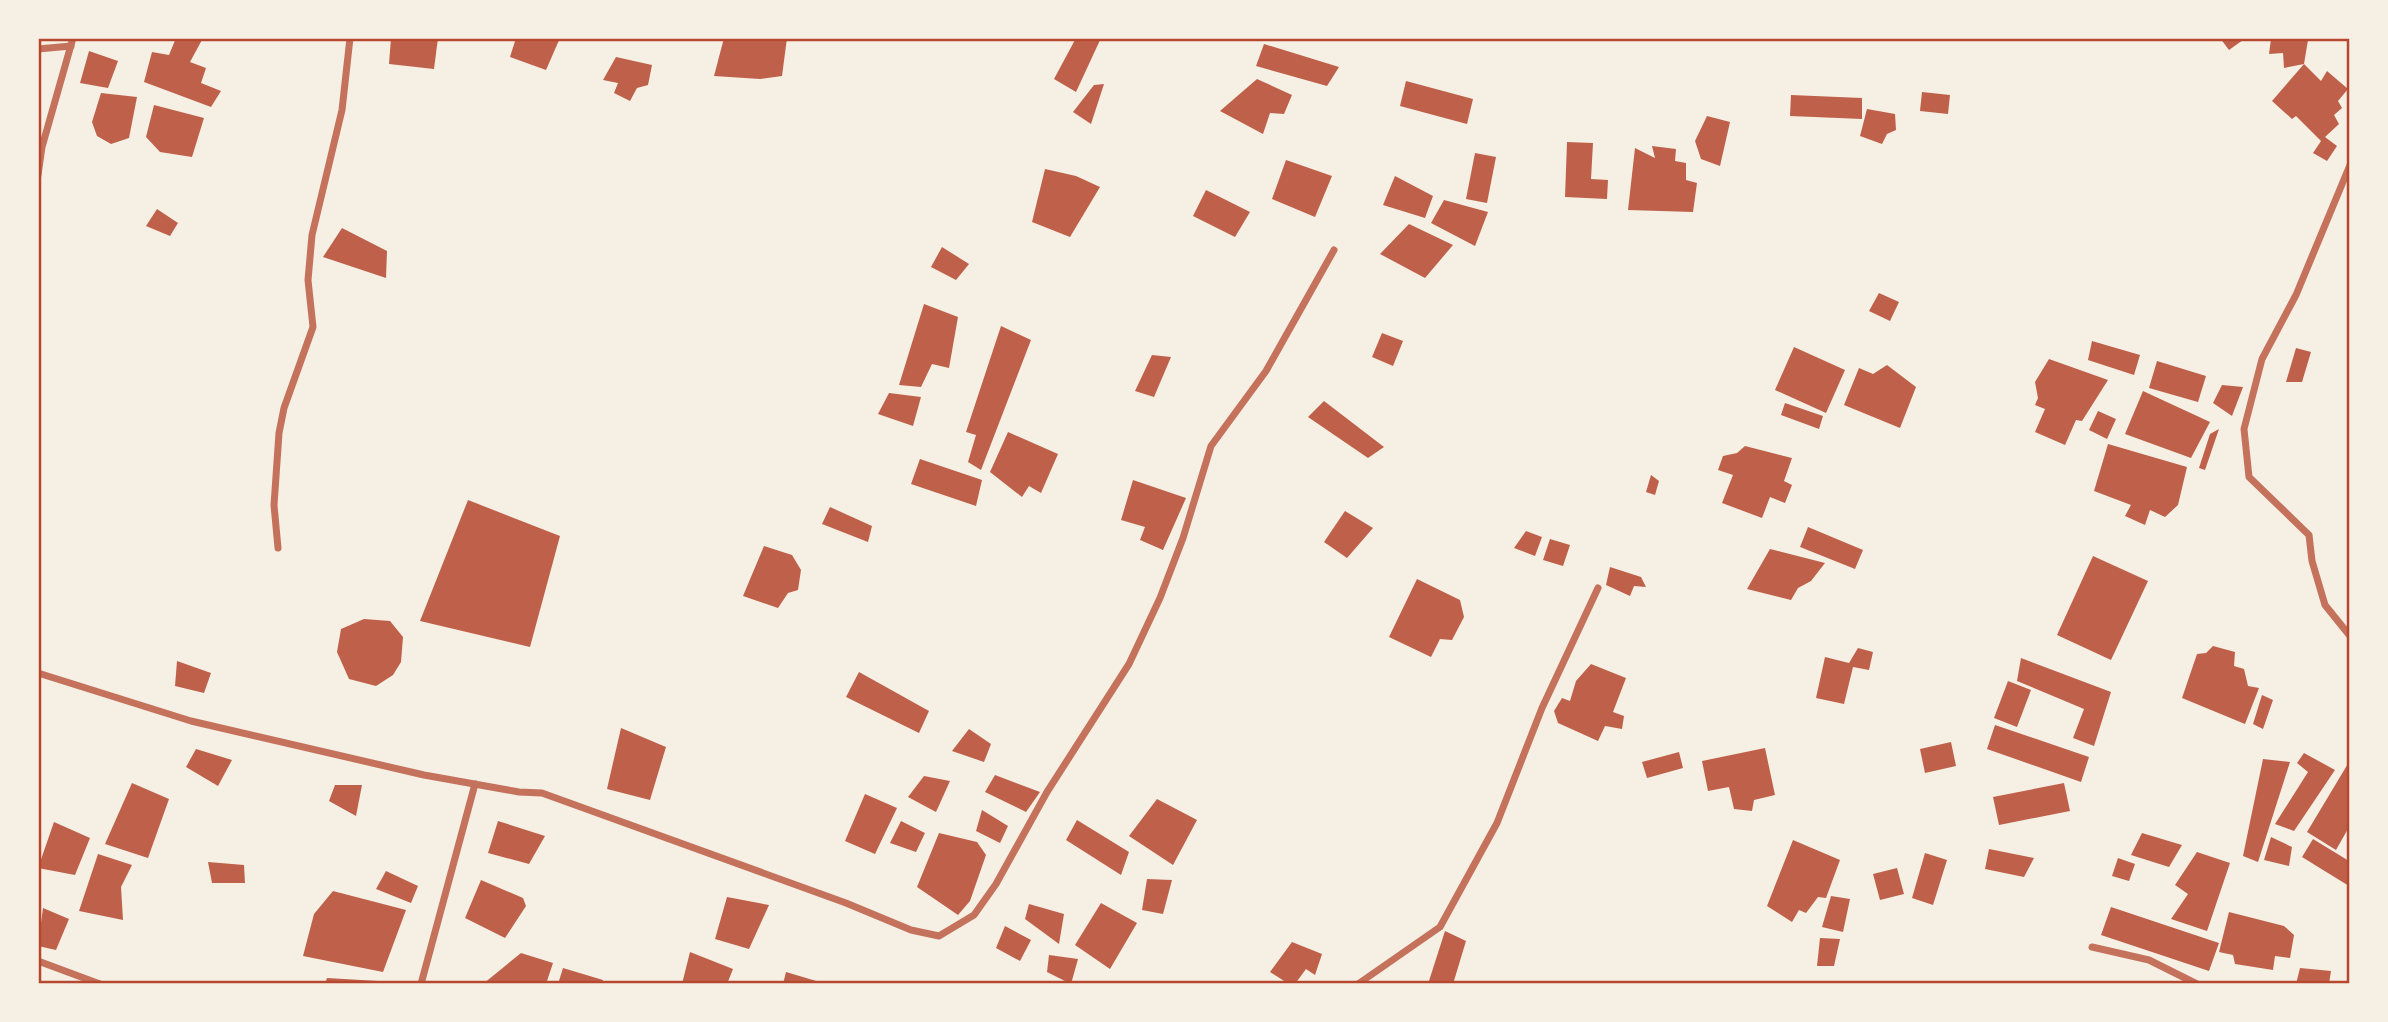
<svg xmlns="http://www.w3.org/2000/svg" width="2388" height="1022" font-family="'PT Sans Narrow',sans-serif">
  <rect width="100%" height="100%" fill="#f6efe4"/>
  <g fill="#bf614a">
    <path d="M176 38H203L190 62 206 68 201 83 221 91 211 107 144 82 152 52 169 55Z"/>
    <path d="M391 38H438L434 69 389 64Z"/>
    <path d="M516 38H560L546 70 510 57Z"/>
    <path d="M724 38H787L782 76 760 79 714 76Z"/>
    <path d="M1076 38H1101L1076 92 1054 79Z"/>
    <path d="M2220 38H2241L2243 40 2229 50Z"/>
    <path d="M2302 38 2308 40 2304 64 2284 68 2283 53 2269 54 2271 39Z"/>
    <path d="M1264 44 1339 67 1327 86 1256 66Z"/>
    <path d="M89 51 118 61 108 88 80 83Z"/>
    <path d="M616 57 652 65 648 85 637 88 630 101 614 93 618 83 603 80Z"/>
    <path d="M2304 64 2321 81 2327 71 2348 89 2338 101 2342 108 2334 115 2339 124 2325 137 2337 146 2327 161 2313 153 2321 141 2296 116 2292 119 2272 101Z"/>
    <path d="M1257 79 1292 95 1284 114 1270 113 1263 134 1220 111Z"/>
    <path d="M1406 81 1473 99 1467 124 1400 106Z"/>
    <path d="M1104 84 1091 124 1073 112 1094 85Z"/>
    <path d="M1922 92 1950 95 1948 114 1920 111Z"/>
    <path d="M101 93 137 97 129 138 111 144 97 136 92 122Z"/>
    <path d="M1791 95 1862 98V119L1790 116Z"/>
    <path d="M154 105 204 118 192 157 160 152 146 137Z"/>
    <path d="M1867 109 1895 114 1896 130 1887 134 1882 144 1860 136Z"/>
    <path d="M1707 116 1730 122 1720 166 1701 159 1695 141Z"/>
    <path d="M1567 142 1593 143 1591 179 1608 180 1607 199 1565 197Z"/>
    <path d="M1652 146 1676 149 1675 161 1686 163V180L1697 183 1693 212 1628 210 1635 148 1655 158Z"/>
    <path d="M1475 153 1496 157 1487 203 1466 199Z"/>
    <path d="M1286 160 1332 176 1315 217 1272 199Z"/>
    <path d="M1045 169 1076 176 1100 187 1070 237 1032 222Z"/>
    <path d="M1395 176 1433 196 1425 218 1383 205Z"/>
    <path d="M1206 190 1250 212 1235 237 1193 216Z"/>
    <path d="M1444 200 1488 212 1475 246 1431 223Z"/>
    <path d="M157 209 178 223 170 236 146 226Z"/>
    <path d="M1409 224 1453 245 1425 278 1380 254Z"/>
    <path d="M342 228 387 251 386 278 323 257Z"/>
    <path d="M942 247 969 264 956 280 931 267Z"/>
    <path d="M1879 293 1899 302 1890 321 1869 311Z"/>
    <path d="M924 304 958 317 949 368 932 364 921 387 899 385Z"/>
    <path d="M1001 326 1031 340 981 470 968 462 976 435 966 432Z"/>
    <path d="M1382 333 1403 341 1393 366 1372 357Z"/>
    <path d="M2092 341 2140 355 2134 375 2088 360Z"/>
    <path d="M1794 347 1845 370 1826 413 1775 390Z"/>
    <path d="M2296 348 2311 352 2302 382H2286Z"/>
    <path d="M1152 355 1171 357 1154 397 1135 391Z"/>
    <path d="M2049 359 2108 380 2082 421 2076 420 2065 445 2035 432 2045 409 2035 405 2038 398 2035 382Z"/>
    <path d="M2157 361 2206 376 2198 402 2149 388Z"/>
    <path d="M1887 365 1916 387 1900 428 1844 405 1859 368 1873 374Z"/>
    <path d="M2222 385 2243 387 2232 416 2213 403Z"/>
    <path d="M2143 391 2210 422 2191 458 2125 434Z"/>
    <path d="M889 393 921 397 913 426 878 414Z"/>
    <path d="M1324 401 1384 447 1368 458 1308 417Z"/>
    <path d="M1785 403 1823 416 1819 429 1781 415Z"/>
    <path d="M2098 411 2116 419 2107 439 2089 430Z"/>
    <path d="M2219 429 2205 470 2199 468 2210 434Z"/>
    <path d="M1008 432 1058 454 1041 493 1029 486 1022 497 990 472Z"/>
    <path d="M2108 444 2187 467 2178 505 2165 517 2150 510 2145 525 2125 516 2131 505 2094 491Z"/>
    <path d="M1745 446 1792 458 1784 481 1792 485 1785 503 1770 497 1762 518 1722 503 1733 475 1718 470 1723 456 1737 453Z"/>
    <path d="M920 459 982 480 976 506 911 484Z"/>
    <path d="M1651 475 1659 481 1655 495 1646 492Z"/>
    <path d="M1133 480 1186 498 1163 550 1140 540 1145 527 1121 520Z"/>
    <path d="M468 500 560 536 530 647 420 621Z"/>
    <path d="M830 507 872 526 868 542 822 524Z"/>
    <path d="M1345 511 1373 528 1347 558 1324 542Z"/>
    <path d="M1808 527 1863 550 1855 569 1800 547Z"/>
    <path d="M1526 531 1542 537 1535 556 1514 548Z"/>
    <path d="M1550 539 1570 545 1563 566 1543 560Z"/>
    <path d="M764 546 792 555 801 570 798 590 788 593 778 608 743 596Z"/>
    <path d="M1770 549 1825 563 1811 581 1798 588 1791 600 1747 589Z"/>
    <path d="M2093 556 2148 581 2111 660 2057 635Z"/>
    <path d="M1610 567 1641 577 1646 587 1634 586 1630 596 1606 585Z"/>
    <path d="M1417 579 1460 600 1464 617 1452 640 1440 639 1431 657 1389 637Z"/>
    <path d="M364 619 390 621 403 637 401 662 393 675 376 686 349 679 337 652 341 629Z"/>
    <path d="M2213 646 2235 652 2234 666 2244 669 2248 686 2259 688 2245 724 2182 698 2197 654 2206 653Z"/>
    <path d="M1858 648 1873 652 1869 670 1853 667 1844 704 1816 698 1825 657 1849 663Z"/>
    <path d="M2021 658 2111 692 2094 746 2073 738 2084 709 2017 681Z"/>
    <path d="M177 661 211 673 204 693 175 686Z"/>
    <path d="M1591 664 1626 678 1613 712 1624 716 1622 729 1605 726 1598 741 1558 723 1554 711 1562 698 1570 701 1576 681Z"/>
    <path d="M859 672 929 711 919 733 846 697Z"/>
    <path d="M2008 681 2031 690 2017 727 1994 718Z"/>
    <path d="M2262 695 2273 700 2263 729 2253 724Z"/>
    <path d="M1995 725 2089 757 2081 782 1987 749Z"/>
    <path d="M621 728 666 747 650 800 607 789Z"/>
    <path d="M969 729 991 744 984 762 952 751Z"/>
    <path d="M1951 742 1956 766 1925 773 1920 749Z"/>
    <path d="M1765 748 1775 795 1754 800 1752 811 1734 809 1729 787 1708 791 1702 761Z"/>
    <path d="M196 749 232 760 218 786 186 767Z"/>
    <path d="M1679 752 1683 768 1647 778 1642 762Z"/>
    <path d="M2304 753 2335 770 2294 831 2275 824 2308 772 2297 763Z"/>
    <path d="M2263 759 2290 762 2258 862 2243 856Z"/>
    <path d="M2349 762V827L2336 850 2307 832Z"/>
    <path d="M995 775 1040 792 1026 812 985 792Z"/>
    <path d="M924 776 950 781 936 812 908 797Z"/>
    <path d="M132 783 169 799 148 858 105 844Z"/>
    <path d="M2064 783 2070 811 1999 825 1993 797Z"/>
    <path d="M335 785H362L356 816 329 801Z"/>
    <path d="M865 794 897 808 875 854 845 841Z"/>
    <path d="M1157 799 1197 820 1173 865 1129 836Z"/>
    <path d="M982 810 1008 826 1000 843 976 831Z"/>
    <path d="M1077 820 1129 852 1121 875 1066 840Z"/>
    <path d="M498 821 545 836 529 864 488 853Z"/>
    <path d="M901 821 925 833 916 852 890 843Z"/>
    <path d="M54 822 90 838 75 875 38 868Z"/>
    <path d="M939 833 977 842 986 855 970 901 958 915 917 887Z"/>
    <path d="M2142 833 2182 845 2169 867 2131 855Z"/>
    <path d="M2271 837 2292 847 2289 866 2264 860Z"/>
    <path d="M2313 839 2349 861V886L2302 857Z"/>
    <path d="M1793 840 1840 860 1826 898 1818 897 1806 913 1799 910 1792 922 1767 906Z"/>
    <path d="M1989 849 2034 858 2024 877 1985 869Z"/>
    <path d="M2197 852 2230 863 2207 931 2171 919 2188 894 2175 885Z"/>
    <path d="M1925 853 1947 860 1933 905 1912 898Z"/>
    <path d="M98 854 132 865 121 887 123 920 79 911Z"/>
    <path d="M2118 858 2135 864 2129 881 2112 876Z"/>
    <path d="M208 862 244 865 245 883H212Z"/>
    <path d="M1897 868 1904 894 1880 900 1873 874Z"/>
    <path d="M386 871 418 886 411 903 376 889Z"/>
    <path d="M1147 879 1172 880 1163 914 1142 910Z"/>
    <path d="M481 880 523 898 526 906 505 938 465 918Z"/>
    <path d="M333 891 406 910 383 972 303 956 314 914Z"/>
    <path d="M1831 896 1850 899 1843 932 1822 927Z"/>
    <path d="M727 897 769 905 749 949 715 939Z"/>
    <path d="M1101 903 1137 923 1110 969 1075 945Z"/>
    <path d="M1029 904 1064 914 1059 944 1025 919Z"/>
    <path d="M2111 907 2219 943 2209 971 2101 935Z"/>
    <path d="M43 908 69 919 56 950 38 946Z"/>
    <path d="M2229 912 2284 926 2294 935 2290 958 2275 956 2273 970 2235 964 2233 955 2219 952Z"/>
    <path d="M1005 926 1031 940 1020 961 996 948Z"/>
    <path d="M1445 931 1466 941 1453 984H1428Z"/>
    <path d="M1820 938 1840 939 1834 966H1817Z"/>
    <path d="M1292 942 1322 954 1315 975 1306 969 1295 984H1289L1270 972Z"/>
    <path d="M690 952 733 969 727 984H682Z"/>
    <path d="M521 953 553 963 546 984H483Z"/>
    <path d="M1049 955 1078 959 1071 984 1047 972Z"/>
    <path d="M563 968 603 980 602 984H558Z"/>
    <path d="M2300 968 2331 971 2329 984H2296Z"/>
    <path d="M786 972 823 983V984H783Z"/>
    <path d="M327 978 378 981V984H325Z"/>
  </g>
  <g fill="none" stroke-linecap="round" stroke-linejoin="round">
    <g stroke="#c5725c" stroke-width="7">
      <path d="M38 49 71 46"/>
      <path d="M2350 165 2296 295 2262 359 2244 429 2249 477 2309 535 2312 561 2325 605 2350 636"/>
      <path d="M38 175 42 147 73 38"/>
      <path d="M278 548 274 505 279 433 284 408 313 327 308 280 312 235 342 110 350 38"/>
      <path d="M38 673 191 721 424 775 519 792 542 793 846 903 911 930 939 936 974 915 996 884 1047 792 1129 664 1160 598 1183 538 1211 446 1266 371 1334 250"/>
      <path d="M2092 947 2149 960 2197 984"/>
      <path d="M38 961 100 984"/>
      <path d="M421 984 475 784"/>
      <path d="M1358 984 1440 927 1497 823 1542 708 1598 588"/>
    </g>
  </g>
  <rect width="2388" height="1022" fill="none" stroke="#f6efe4" stroke-width="80"/>
  <rect x="40" y="40" width="2308" height="942" fill="none" stroke="#b5482f" stroke-width="2.5"/>
</svg>
